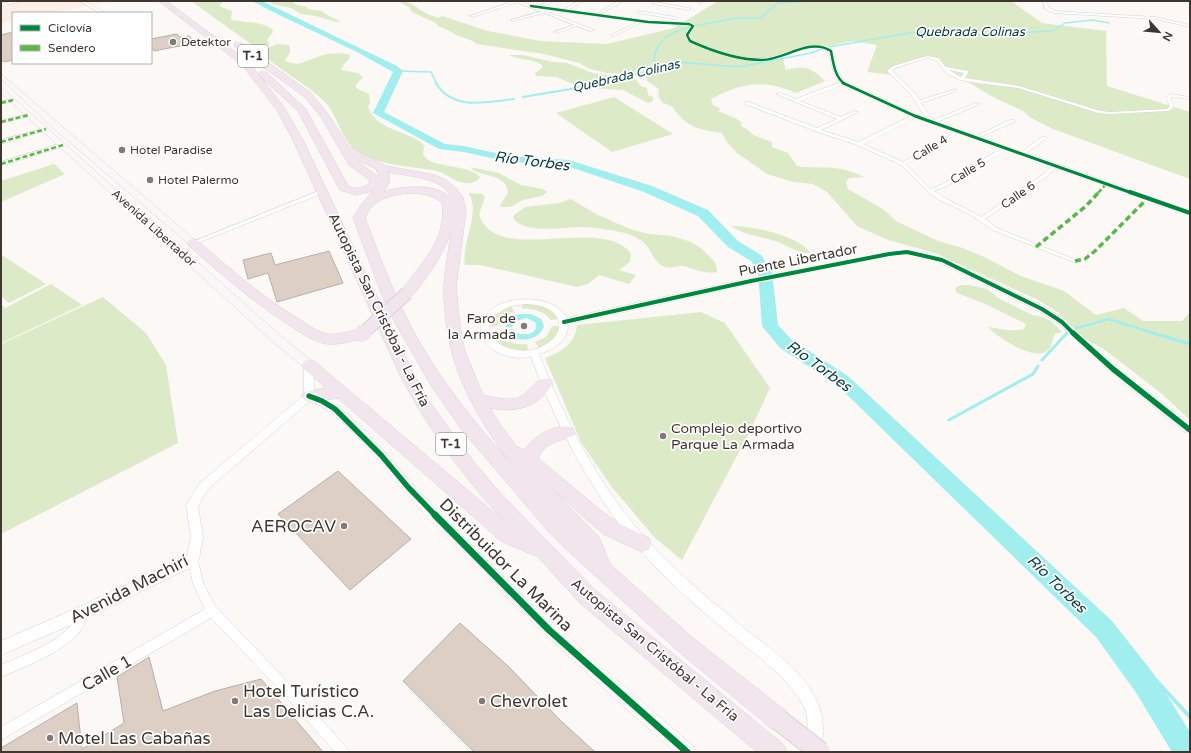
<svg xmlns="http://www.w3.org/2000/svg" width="1191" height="753" font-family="'Varela Round',sans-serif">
  <rect width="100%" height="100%" fill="#fbf8f6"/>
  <path fill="#fcefe8" d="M1 1H112L53 13H13V21L1 24Z"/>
  <g fill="#ddeac7">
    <path d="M191 1H224L219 6 232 11 231 20C241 22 271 22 273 32L267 40 270 44 267 46 255 47Z"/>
    <path d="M267 1H291L297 5 307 7V9L321 11 329 16 340 21 336 22 316 16 301 14 291 8 273 4Z"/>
    <path d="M401 1C410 1 416 7 424 12 428 15 434 16 439 18L442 16 488 31 540 41 607 44 674 28 718 1H1011L1042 23 1106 31 1107 86 1190 112V179L1053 129 1031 118 1023 111 991 96 963 79 955 76 937 59 927 57 890 71 892 75 867 72 877 45 852 41 824 47H809L782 56 786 70C805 65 811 67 825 81L796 93C763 79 742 82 711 99L713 105 721 109 718 111 737 119 742 123 741 126 748 130 753 135 772 142V147L788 153 797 166C822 170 837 163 864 177L849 178 846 182 848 189 883 209 896 221 938 241 963 248 982 256 1021 276 1064 291 1096 315 1124 308 1143 321H1182L1190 312V420L1162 394 1105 350 1081 337 1059 313 1036 299 935 253 888 240 857 226 827 192 813 184 793 182 767 174 737 153 726 141 722 133C701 130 684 127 673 107L663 103 658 96 659 89 647 81V75L654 72 648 69 634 74 607 73 590 69 579 63 544 54 477 44C470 38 460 38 453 33 448 30 444 28 438 26L436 23 412 12 409 7 401 3Z"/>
    <path d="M277 44 288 45 290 47V53L285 60 287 62 298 64 326 54 340 53 350 55 349 59 344 64 341 70 358 73 363 77 356 85V88L369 94 370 103 368 107C376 130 405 130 422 143L424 146 423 154C429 169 467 163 480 177 477 182 471 184 465 183 455 182 447 174 437 171 430 169 423 169 416 168 395 165 373 162 355 150 342 140 337 115 326 103 308 85 283 72 263 55L268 48Z"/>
    <path d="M509 55H523L553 62 567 63 593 73 619 77H633L641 86 647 88 648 95 653 97V101L648 103 623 90 591 88 570 83 557 77 536 76 535 73 542 68V65C531 58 520 61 509 55Z"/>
    <path d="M614 97 673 134 612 152 556 113Z"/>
    <path d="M54 164 65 174 1 202V181Z"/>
    <path d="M470 167 499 173 521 185 543 189 547 192 542 196 523 200 510 207H501L500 205 508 193C507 172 479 178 470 167Z"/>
    <path d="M469 193 482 194 485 197 479 214C495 268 603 213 631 254L630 262 619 270 636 275 629 284 599 275 588 284 577 287 480 265H465C461 242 481 215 469 193Z"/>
    <path d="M571 199 596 214 630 229 649 234 672 236 691 242 702 249 713 260 716 264 717 272C706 274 697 270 687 267 679 264 671 270 663 266 654 262 652 252 646 245 637 234 617 231 603 229 596 228 587 227 579 227 565 228 517 234 513 216L525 207 559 203Z"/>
    <path d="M731 226C753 226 797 235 811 253 797 254 788 245 775 241 757 235 749 237 731 226Z"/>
    <path d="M1 253 2 255 46 284 9 303 1 296Z"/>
    <path d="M51 284 82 305 1 343V304L5 308Z"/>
    <path d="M961 285H969L987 289 1000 299 1024 311 1033 315 1043 317 1051 321 1062 332 1055 334C1052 339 1052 345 1049 349 1037 364 997 337 988 327 1001 329 1011 332 1024 329L1026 324 983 303 957 293 955 288Z"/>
    <path d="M103 297 146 333 166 365 178 443 1 534V344Z"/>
    <path d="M521 304C539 304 547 305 559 319L551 320C544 311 533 308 522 309Z"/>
    <path d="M511 306 514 311 501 318 497 326H488L494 316Z"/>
    <path d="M701 312 725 323 770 388 750 431 682 560 655 538 611 486 581 442 545 358C561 353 576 342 577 325Z"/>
    <path d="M552 326H560C557 337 550 343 539 348L535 342 546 337Z"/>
    <path d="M497 332C503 343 515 345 527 344L528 350C508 351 502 347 489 334Z"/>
  </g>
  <path fill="#a1eeee" d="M519 314H531L541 319 544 326C539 342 514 344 505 331L512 329C519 338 542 335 535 322L527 318 516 321 512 327H505L509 319Z"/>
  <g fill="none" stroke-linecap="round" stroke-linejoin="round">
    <g stroke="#a1eeee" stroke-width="1.5">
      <path d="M695 26 736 18H761L778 3 814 1"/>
      <path d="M829 47 915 32 974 35 1053 31 1065 23 1093 20 1109 23"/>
      <path d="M655 68C650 44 670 31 691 27"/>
      <path d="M398 71 431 72 437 84"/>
      <path d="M604 84 678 62 739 67 811 53 824 48"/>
    </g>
    <g stroke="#a1eeee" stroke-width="2">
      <path d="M436 83C452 111 488 102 514 99"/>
      <path d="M523 97 607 83"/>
    </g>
    <g stroke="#a1eeee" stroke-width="2.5">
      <path d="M1073 329 1109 319 1156 334"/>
      <path d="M1066 334 1068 331"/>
    </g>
    <g stroke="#a1eeee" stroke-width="3">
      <path d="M1153 333 1190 344"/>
      <path d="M1042 360 1067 333"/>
      <path d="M949 420 1033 374 1038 366"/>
    </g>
    <path stroke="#a1eeee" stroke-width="4" d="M1104 629 1153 677 1190 717"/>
    <path fill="#a1eeee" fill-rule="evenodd" d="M252 1H262L397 66 403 71 384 112 445 144 464 146 509 156 569 160 652 186 708 210 738 241 761 255 772 272 778 325 792 340 848 376 1112 621 1153 673 1190 732V752H1172L1135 691 1096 637 836 384 780 348 762 326 758 272 751 261 728 247 698 216 644 192 564 165 509 162 464 152 439 149 373 113 393 72 357 52 271 11Z"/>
  </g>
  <g fill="#decfc6" stroke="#b6b0ad">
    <path d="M13 32V60L4 62 1 59V35Z"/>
    <path d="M177 34 180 37 189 36 195 43 154 51 151 47V39Z"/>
    <path d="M329 251 343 283 277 302 268 273 248 279 243 260 271 253 275 265Z"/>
    <path d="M338 471 411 539 350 590 278 514Z"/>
    <path d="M460 623 509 667 561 721 595 752H474L403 681Z"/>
    <path d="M149 657 163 711 215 691 261 679 323 752H1V748L77 703 82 749 124 723 117 677Z"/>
  </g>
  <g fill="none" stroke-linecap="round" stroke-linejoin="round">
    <defs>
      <g id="minor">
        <path d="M16 1H23L1 6V4Z"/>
        <path d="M80 1H84L105 13H100Z"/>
        <path d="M515 1H521L473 17 470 16Z"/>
        <path d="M549 1H554L542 6 564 9 579 1H583L568 10 596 14 619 1H624L600 14 648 21 690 23 695 26 689 35 692 40C713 50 739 59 763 58 784 58 814 35 833 51L837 70 845 82 927 119 911 95 887 71 893 66 927 56 938 58 946 67 969 71 965 78 1019 86 1101 111 1109 112 1167 109 1170 106 1166 98 1170 94 1190 97V99L1173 97 1170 98 1174 106 1169 111 1109 114 1098 113 1018 88 977 83 960 80 947 74 936 60 927 58 895 68 892 71 915 93 920 100 956 89V91L921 103 933 120 976 103 980 104 937 122 976 136 1010 120H1014V122L980 137 1021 152 1042 137H1046V139L1026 153 1190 211V215L1056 168 1046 177 985 219 997 228 1078 261 1075 263 1073 262 993 230 969 214 939 200 928 192 901 165 857 145 815 131 745 104V102H749L817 128 837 119 776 94 780 93 796 99 840 82 833 70 829 52C812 40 788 57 770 60 746 64 710 51 689 42L685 35 691 26 688 25 642 22 612 37 611 35 638 22 564 12 529 6 531 5 538 6ZM949 70 964 73 961 77ZM843 85 911 116 859 142 821 130 858 112 854 111 841 117 800 101ZM915 118 955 132 903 162 863 144ZM959 133 1002 148 943 184 931 189 906 164ZM1006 150 1052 166 1042 175 981 217C966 207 949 202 934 191L947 186Z"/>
        <path d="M696 1 703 2 701 3Z"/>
        <path d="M1043 1H1047L1048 7 1055 11 1155 17 1190 25V27L1155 19 1054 13 1045 9Z"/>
        <path d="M654 2 689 8 691 9 689 10 653 4Z"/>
        <path d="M543 11 544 13 513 21 511 20Z"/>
        <path d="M639 11 676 17 678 18 676 19 638 13Z"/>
        <path d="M577 24 580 25 557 33 554 32Z"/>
        <path d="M13 99 15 100V101L1 104V102Z"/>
        <path d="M29 114 31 115V116L1 123V121Z"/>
        <path d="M46 128 48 129V130L1 144V140Z"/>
        <path d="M63 143 66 145 65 146 1 166V162Z"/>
        <path d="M321 190 324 192 323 193 195 244H191L190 243Z"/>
        <path d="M193 555 197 557 198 560 203 583 216 607 285 679 347 748 349 752H335L277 687 211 618 1 740V727L205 609 193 584 188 560 189 557Z"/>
        <path d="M84 607 88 608 89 612C86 620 83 628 78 634 60 653 25 667 1 677V665C23 655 56 644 71 625 75 620 78 614 80 608Z"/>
      </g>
      <g id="tertiary">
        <path d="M514 1H520L594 30 590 31Z"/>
        <path d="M907 250 945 258 1045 307 1065 320 1116 367 1190 424V434L1186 433 1110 371 1059 324 1039 311 939 262 907 254 889 256 751 284 568 324C569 341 553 350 539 354 564 418 595 477 638 530 660 556 685 578 710 600 722 609 734 619 745 629 779 655 826 686 823 734 822 740 822 746 820 752H806L805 749C807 736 810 720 804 707 789 678 761 659 736 639 698 608 659 575 629 537 586 482 554 421 531 356 518 360 506 357 495 351 488 347 482 339 481 332 476 296 550 287 567 318L751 278 889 252ZM527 304C540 305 556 308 559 323 560 329 557 335 553 339 518 371 461 329 506 308 512 305 520 305 527 304Z"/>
        <path d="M309 362 314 365V394C352 408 385 453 412 483 434 508 459 533 484 557 550 624 622 685 693 746L695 752H675C607 691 540 632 476 567 451 542 426 516 403 490 380 463 343 413 310 401L208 489 198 506 203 537 198 564 89 617 1 655V641L79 607 187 556 191 537 186 505 200 483 304 395V365Z"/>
      </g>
      <g id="secondary">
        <path d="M1 74 196 241 198 243 196 245H190L53 128 1 79Z"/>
        <path d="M1 87 282 337 313 362 315 365 313 368H305L274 343 1 93Z"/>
      </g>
      <g id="motorway">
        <path d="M159 1H166L248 61 284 107 304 142 413 373 429 401 473 461 502 495 594 589 783 744 787 752H757L580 603 538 557 501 541 338 398 309 402 304 400 301 396 304 392 326 388 304 369 302 365 304 361 309 360 314 361 502 519C462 475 426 426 399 373L294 142 277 110 242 65Z"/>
        <path d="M235 43H241L311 93 328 114 349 147 386 166 435 175 446 180 457 189 463 198 466 211 456 287 460 326 465 352 483 395C493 397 507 401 517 398 530 394 536 375 550 379L553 383C538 408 516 413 490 408L501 426 517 447 525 450C533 436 557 422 573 428L575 432 573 436C559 441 544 443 538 458L604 513 620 524 649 538 651 544 649 550 642 552 603 534 547 484 599 537 610 564 693 638 787 712 790 720 787 728 779 731 771 728 679 652 567 550 548 531 462 430 432 387 394 321 381 293 353 218 361 205 373 191 356 195 340 190 298 111 260 76V72H266L305 108 348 186C356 190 362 188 369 184L370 180 349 165 321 117 305 97 235 47ZM356 159 376 169 380 178 357 161ZM388 172C409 177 444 176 452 200 439 182 402 186 383 192 388 186 392 180 388 172ZM409 193C422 193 431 195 442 202 448 240 420 264 400 293L402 296H412C428 276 444 254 452 229 449 248 445 267 444 286 443 294 445 303 445 311 449 369 476 417 510 462 471 419 434 373 407 319 391 287 378 252 365 218 372 199 391 195 409 193Z"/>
        <path d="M193 239 197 240C229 268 261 296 297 318 306 323 314 330 324 333 338 338 353 327 366 331L368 334 366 337C354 341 340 345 327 344 312 341 301 333 289 325 253 302 221 274 189 246L187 243 189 240Z"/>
      </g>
    </defs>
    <use href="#minor" stroke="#d9d4d0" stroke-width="1"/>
    <use href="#tertiary" stroke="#d9d4d0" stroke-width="1"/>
    <use href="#secondary" stroke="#d9d4d0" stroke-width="1"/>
    <use href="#motorway" stroke="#d7d4d2" stroke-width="1"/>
    <use href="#minor" fill="#fefefe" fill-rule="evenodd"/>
    <use href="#tertiary" fill="#fefefe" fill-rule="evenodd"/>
    <use href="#secondary" fill="#fbf7f9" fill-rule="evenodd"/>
    <use href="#motorway" fill="#f2e5ed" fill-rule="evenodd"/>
    <defs>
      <path id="motorway-bridge-far2" d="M362 334 407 293"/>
      <path id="motorway-bridge-far1" d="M361 334 363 333"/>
      <path id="motorway-bridge" d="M779 720 820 752"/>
    </defs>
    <use href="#motorway-bridge-far2" stroke="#d7d4d2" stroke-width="14" stroke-linecap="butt"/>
    <use href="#motorway-bridge-far1" stroke="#d7d4d2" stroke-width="17" stroke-linecap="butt"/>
    <use href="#motorway-bridge" stroke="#d7d4d2" stroke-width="22" stroke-linecap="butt"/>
    <use href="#motorway-bridge-far2" stroke="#f2e5ed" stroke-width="12"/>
    <use href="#motorway-bridge-far1" stroke="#f2e5ed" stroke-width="16"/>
    <use href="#motorway-bridge" stroke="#f2e5ed" stroke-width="20"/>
    <g stroke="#58b947" stroke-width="2.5" stroke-dasharray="5 2.5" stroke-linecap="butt">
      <path d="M1 103 13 100"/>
      <path d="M1 122 29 115"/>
      <path d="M1 142 46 129"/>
      <path d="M1 164 63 145"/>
      <path d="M1098 193 1106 184"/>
    </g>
    <g stroke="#58b947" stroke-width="3.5" stroke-dasharray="6 3.5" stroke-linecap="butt">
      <path d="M1036 247 1086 206 1099 192"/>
      <path d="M1075 261 1085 259 1095 251 1147 199"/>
    </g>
    <defs>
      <path id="cycleway-far4" d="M531 6 648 22 689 24 693 26 687 35 690 41C712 51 738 60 762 60 784 60 810 37 831 51 833 62 835 78 845 84"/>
      <path id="cycleway-far3" d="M843 83 915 116 1132 193"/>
      <g id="cycleway-far2">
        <path d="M1130 192 1190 213"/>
        <path d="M564 322 751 281 889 254 907 252 942 260 1042 309 1062 322 1074 334"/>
      </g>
      <g id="cycleway-far1">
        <path d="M1073 333 1113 369 1190 430"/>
        <path d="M309 396 322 401 335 409 381 455 408 487 436 516"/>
      </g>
      <path id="cycleway" d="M435 515 549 630 687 752"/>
    </defs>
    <use href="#cycleway-far4" stroke="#fff" stroke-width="3.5"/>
    <use href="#cycleway-far3" stroke="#fff" stroke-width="4.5"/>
    <use href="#cycleway-far2" stroke="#fff" stroke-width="6"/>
    <use href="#cycleway-far1" stroke="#fff" stroke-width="8"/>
    <use href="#cycleway" stroke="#fff" stroke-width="10"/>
    <use href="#cycleway-far4" stroke="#00873e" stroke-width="2.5"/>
    <use href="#cycleway-far3" stroke="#00873e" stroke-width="3"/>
    <use href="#cycleway-far2" stroke="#00873e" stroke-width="4"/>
    <use href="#cycleway-far1" stroke="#00873e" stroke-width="5.5"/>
    <use href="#cycleway" stroke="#00873e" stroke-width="7"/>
  </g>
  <g fill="#817a75" stroke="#fff" stroke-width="1.5">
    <circle cx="173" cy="42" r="4"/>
    <circle cx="122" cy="150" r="4"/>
    <circle cx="150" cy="180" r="4"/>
    <circle cx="524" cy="326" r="4"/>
    <circle cx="663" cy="436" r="4"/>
    <circle cx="344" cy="526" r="4"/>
    <circle cx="235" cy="701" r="4"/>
    <circle cx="482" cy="701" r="4"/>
    <circle cx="50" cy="738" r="4"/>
  </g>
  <g text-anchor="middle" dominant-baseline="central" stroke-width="3.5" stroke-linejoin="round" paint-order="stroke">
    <g font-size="12" fill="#403630" stroke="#fff" text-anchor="start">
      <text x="181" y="42">Detektor</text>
      <text x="130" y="150">Hotel Paradise</text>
      <text x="158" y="180">Hotel Palermo</text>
    </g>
    <g font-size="12" fill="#403630" stroke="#fff">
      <text transform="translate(930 148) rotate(-31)">Calle 4</text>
      <text transform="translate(968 171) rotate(-31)">Calle 5</text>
      <text transform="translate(1018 195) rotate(-35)">Calle 6</text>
      <text transform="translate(154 228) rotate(42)">Avenida Libertador</text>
    </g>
    <g font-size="13" font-style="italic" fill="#053d3d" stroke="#fff">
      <text x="970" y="32">Quebrada Colinas</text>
      <text transform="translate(626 76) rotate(-13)">Quebrada Colinas</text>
    </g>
    <g fill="#fff" stroke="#79726e" stroke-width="1">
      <rect x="238" y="45" width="30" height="22" rx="3"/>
      <rect x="436" y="433" width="30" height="22" rx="3"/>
    </g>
    <g font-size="13" font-weight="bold" fill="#403630">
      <text x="253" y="56">T-1</text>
      <text x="451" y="444">T-1</text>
    </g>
    <g font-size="14" fill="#403630" stroke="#fff">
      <text transform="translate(798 260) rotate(-11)">Puente Libertador</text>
      <text transform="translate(379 310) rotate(64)">Autopista San Cristóbal - La Fría</text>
      <text transform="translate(655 650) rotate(40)">Autopista San Cristóbal - La Fría</text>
    </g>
    <g font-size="14" fill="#403630" stroke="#fff" text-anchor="end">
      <text x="516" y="318">Faro de<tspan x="516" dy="16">la Armada</tspan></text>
      <text x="671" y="428" text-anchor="start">Complejo deportivo<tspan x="671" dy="16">Parque La Armada</tspan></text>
    </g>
    <g font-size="15" font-style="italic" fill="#053d3d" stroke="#fff">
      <text transform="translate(532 161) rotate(7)">Río Torbes</text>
      <text transform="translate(819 366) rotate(36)">Río Torbes</text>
      <text transform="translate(1057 584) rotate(44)">Río Torbes</text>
    </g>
    <g font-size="17" fill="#403630" stroke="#fff" text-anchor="start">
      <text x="336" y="526" text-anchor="end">AEROCAV</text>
      <text x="243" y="691">Hotel Turístico<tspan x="243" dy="20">Las Delicias C.A.</tspan></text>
      <text x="490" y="701">Chevrolet</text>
      <text x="58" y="738">Motel Las Cabañas</text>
    </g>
    <g font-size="17" fill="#403630" stroke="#fff">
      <text transform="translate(506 565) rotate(45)">Distribuidor La Marina</text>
      <text transform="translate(129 589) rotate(-27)">Avenida Machirí</text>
      <text transform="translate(107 673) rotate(-30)">Calle 1</text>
    </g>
  </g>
  <rect width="1191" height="753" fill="none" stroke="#403630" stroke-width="4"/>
  <rect x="12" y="12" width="140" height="52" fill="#ffffff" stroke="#b3afac"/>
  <rect x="20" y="25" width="20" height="6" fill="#00873e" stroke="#b3afac"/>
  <text x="48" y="32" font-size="12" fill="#403630">Ciclovía</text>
  <rect x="20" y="45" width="20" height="6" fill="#58b947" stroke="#b3afac"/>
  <text x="48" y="52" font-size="12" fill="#403630">Sendero</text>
  <g transform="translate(1159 32) rotate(117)" stroke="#ffffff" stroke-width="3" paint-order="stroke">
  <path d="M0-3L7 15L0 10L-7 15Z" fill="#403630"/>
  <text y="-6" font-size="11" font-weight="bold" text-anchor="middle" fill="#403630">N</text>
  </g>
</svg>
